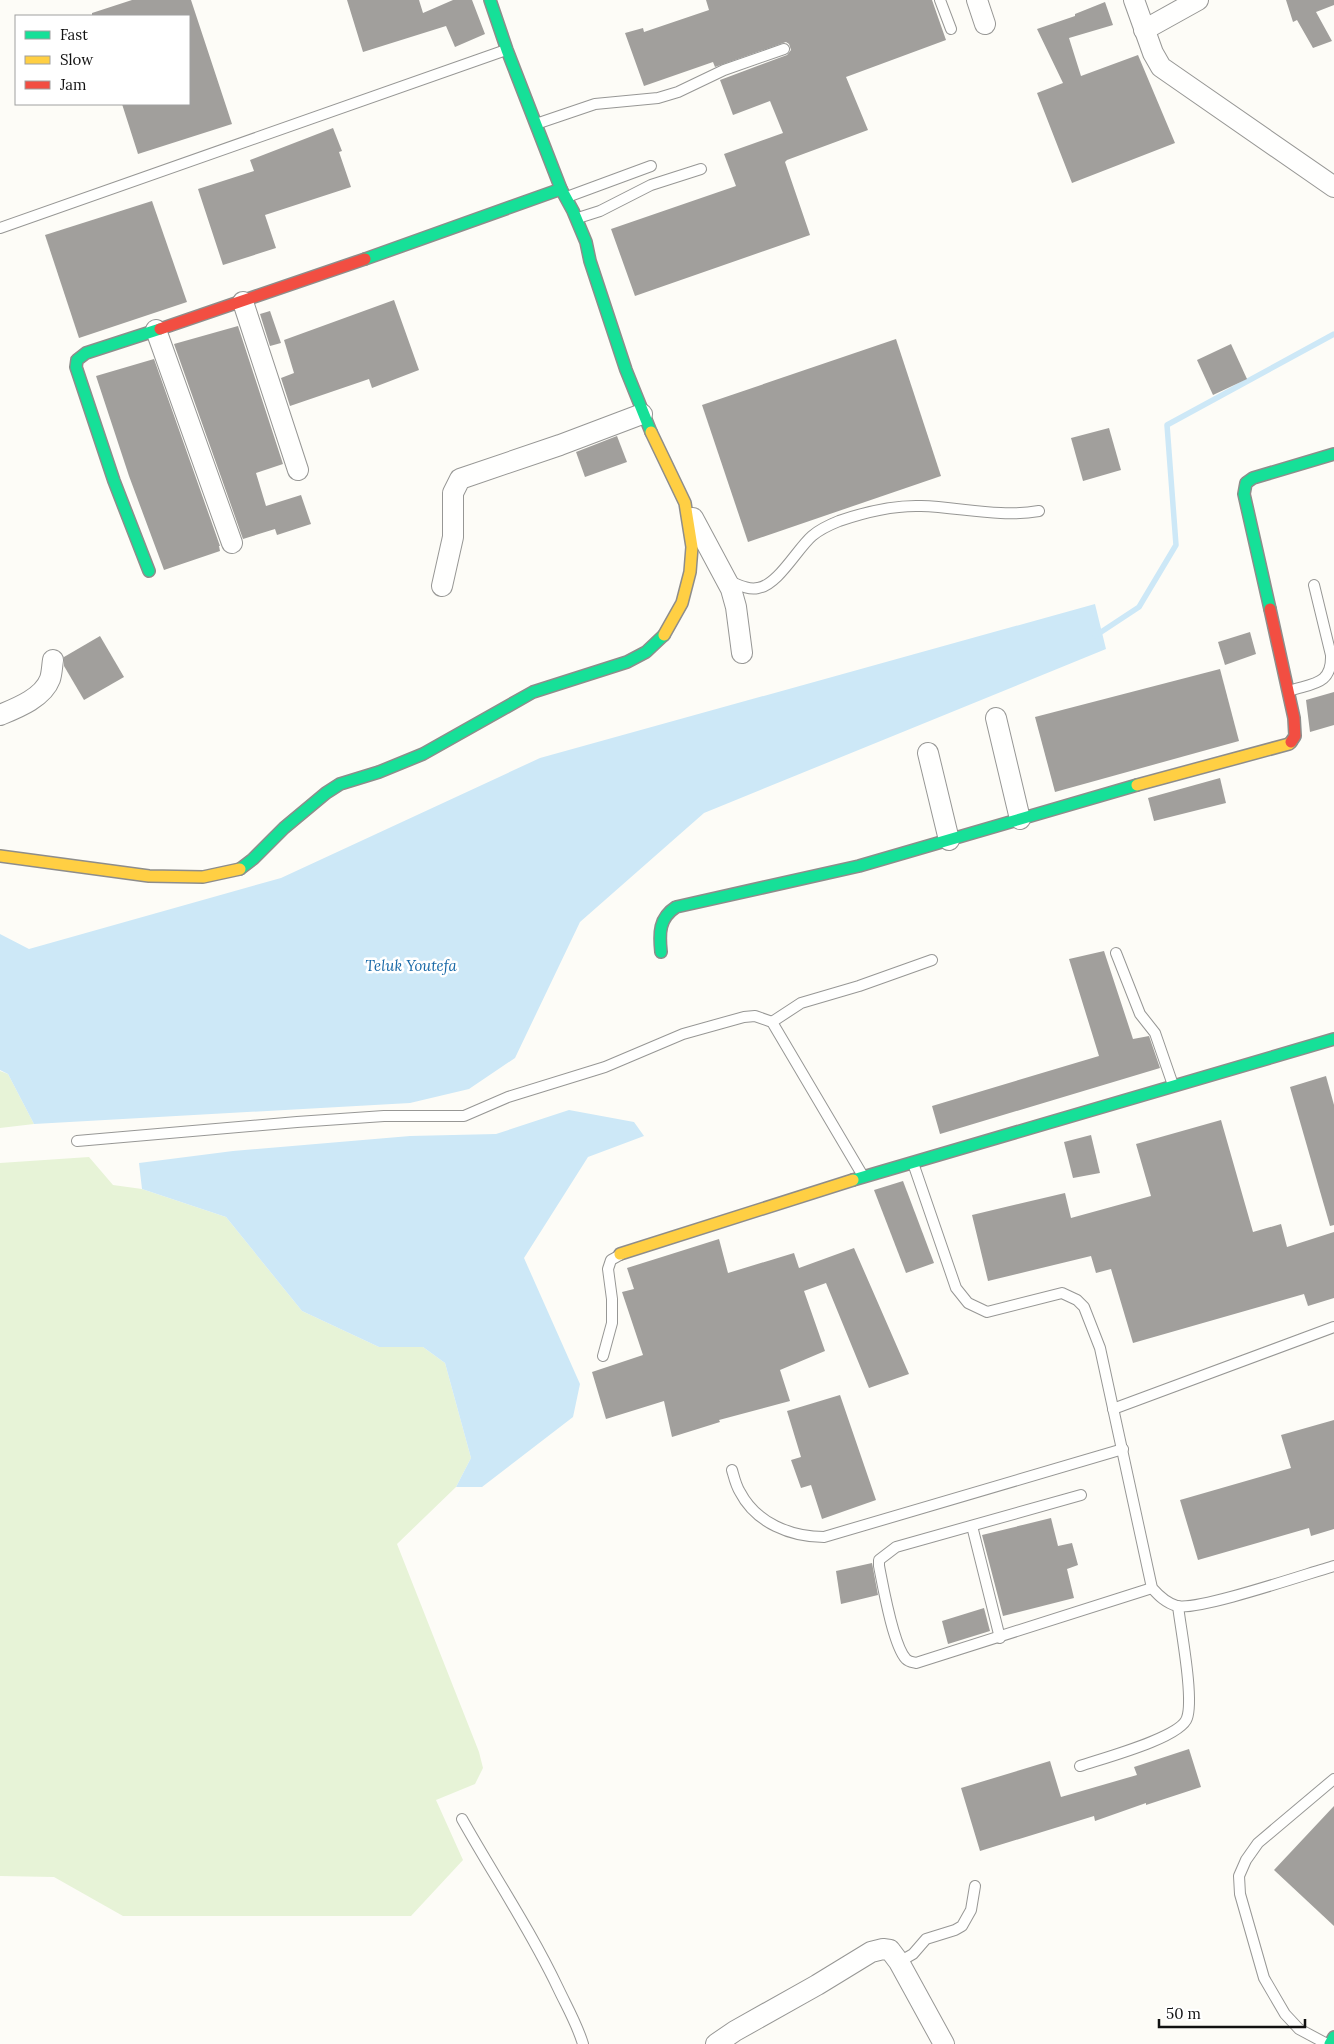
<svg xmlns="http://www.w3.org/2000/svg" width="1334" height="2044" font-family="Lora,serif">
  <rect width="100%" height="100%" fill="#fdfcf7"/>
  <g fill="#e7f3d7">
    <path d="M0 1071 8 1074 34 1124 0 1128Z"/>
    <path d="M89 1157 113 1185 142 1189 226 1217 302 1311 379 1347H423L445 1363 471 1458 456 1487 397 1544 479 1752 483 1768 475 1784 436 1800 463 1860 411 1916H123L54 1877 0 1876V1163Z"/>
  </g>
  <g fill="#cde8f7">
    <path d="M1095 604 1106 649 704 813 580 922 515 1058 469 1089 410 1103 34 1124 8 1074 0 1070V934L29 949 281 878 540 758Z"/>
    <path d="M569 1110 634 1122 644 1136 588 1157 524 1258 580 1384 573 1417 482 1487H456L471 1458 445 1363 423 1347H379L302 1311 226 1217 142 1189 139 1163 233 1151 410 1136 496 1134Z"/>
  </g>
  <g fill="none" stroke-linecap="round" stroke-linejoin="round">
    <path stroke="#cde8f7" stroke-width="5.5" d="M1095 636 1139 607 1176 545 1167 425 1334 334"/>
  </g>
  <g fill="#a19f9c">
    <path d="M132 0H191L232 124 138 154 122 104H189V16H92V13Z"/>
    <path d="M347 0H419L423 13 453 0H472L485 34 455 47 446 26 363 52Z"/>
    <path d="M706 0H932L946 40 846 77 868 130 787 160 785 162 810 235 635 296 611 229 736 186 724 154 783 133 770 101 733 115 720 80 787 55 791 50 789 44 786 42 715 67 713 62 644 86 625 33 643 28 644 32 709 10Z"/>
    <path d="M1286 0H1334V5L1316 12 1332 41 1313 48 1297 20 1293 22Z"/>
    <path d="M1105 2 1113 25 1069 38 1081 76 1138 55 1175 143 1072 183 1037 93 1063 83 1037 29 1075 16V14Z"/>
    <path d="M333 128 342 151 339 152 351 187 265 215 276 248 223 265 198 189 254 171 250 160Z"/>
    <path d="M152 201 187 302 79 338 45 235Z"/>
    <path d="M394 300 419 370 372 388 369 379 290 406 281 378 294 373 284 340Z"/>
    <path d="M270 311 281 343 270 346 260 314Z"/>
    <path d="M238 326 283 464 256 473 266 506 301 495 311 524 277 535 275 529 243 539 174 344Z"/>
    <path d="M896 339 941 476 748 542 702 405Z"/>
    <path d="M1231 344 1247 379 1213 395 1197 360Z"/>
    <path d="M154 359 220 546H219L220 551 164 570 129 476 96 376Z"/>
    <path d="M1109 428 1121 470 1083 481 1071 438Z"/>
    <path d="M617 436 627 462 585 477 576 452Z"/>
    <path d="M1250 632 1256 654 1225 665 1218 642Z"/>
    <path d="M100 636 124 677 84 700 64 666V657Z"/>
    <path d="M1220 669 1239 741 1055 792 1035 717Z"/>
    <path d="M1334 692V725L1310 732 1306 700Z"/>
    <path d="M1220 778 1226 803 1154 821 1148 798Z"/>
    <path d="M1104 951 1133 1039 1149 1036 1160 1068 940 1134 932 1106 1099 1056 1069 959Z"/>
    <path d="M1326 1076 1334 1105V1225L1330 1226 1290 1087Z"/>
    <path d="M1221 1120 1253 1232 1281 1224 1287 1247 1334 1232V1298L1308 1306 1304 1294 1133 1343 1111 1269 1096 1273 1091 1256 988 1281 972 1215 1065 1193 1071 1218 1151 1196 1136 1144Z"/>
    <path d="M1091 1135 1100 1173 1073 1178 1064 1142Z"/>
    <path d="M903 1181 934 1263 906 1273 874 1190Z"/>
    <path d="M719 1239 728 1273 794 1253 799 1268 854 1248 909 1374 869 1388 826 1283 804 1291 825 1351 780 1370 790 1401 719 1420 720 1422 672 1437 664 1401 606 1419 592 1372 643 1355 622 1292 634 1289 627 1268Z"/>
    <path d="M840 1395 876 1500 822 1519 811 1485 801 1488 791 1460 801 1457 787 1411Z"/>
    <path d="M1334 1420V1529L1311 1536 1309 1528 1198 1560 1180 1500 1291 1468 1281 1435Z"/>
    <path d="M1051 1518 1058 1546 1072 1543 1078 1565 1067 1569 1074 1598 1003 1616 982 1535Z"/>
    <path d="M872 1563 878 1595 841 1604 836 1571Z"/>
    <path d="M984 1608 990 1631 948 1644 942 1621Z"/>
    <path d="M1189 1749 1201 1787 1146 1805V1803L1095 1821 1094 1816 980 1851 961 1788 1050 1761 1061 1797 1137 1775 1134 1767Z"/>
    <path d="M1334 1806V1926L1274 1870Z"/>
  </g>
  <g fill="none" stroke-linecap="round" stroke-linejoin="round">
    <defs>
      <g id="lane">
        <path d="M940 0 951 29"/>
        <path d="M536 124 595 104 658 98 678 92 724 70 784 49"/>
        <path d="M567 197 651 166"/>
        <path d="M578 218 600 211 651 185 701 169"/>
        <path d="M0 228 506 50"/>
        <path d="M729 581C739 585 748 590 758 588 778 585 797 549 812 536 820 529 829 525 839 521 865 512 892 505 921 506 960 507 999 518 1039 511"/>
        <path d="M1289 691C1313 683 1332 685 1331 655L1314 585"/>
        <path d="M1116 953 1140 1014 1155 1033 1173 1085"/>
        <path d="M772 1022 801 1003 859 986 932 960"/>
        <path d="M77 1141 297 1122 384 1116H464L508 1097 605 1067 683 1034 744 1017 755 1016 772 1022 863 1176"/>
        <path d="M913 1163 956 1288 968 1303 987 1312 1062 1293 1077 1300 1084 1307 1100 1348 1152 1588C1159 1596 1166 1603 1177 1606 1198 1611 1306 1574 1334 1566"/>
        <path d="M603 1356 612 1323V1299L608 1269 611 1260 620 1255"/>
        <path d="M1113 1409 1334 1327"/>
        <path d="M732 1470C734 1477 736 1486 740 1492 756 1523 791 1537 824 1537L1123 1449"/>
        <path d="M1081 1495 896 1547 879 1560V1566C883 1586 893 1645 906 1659 909 1662 912 1662 916 1663L1152 1588"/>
        <path d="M972 1526 1000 1638"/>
        <path d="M1080 1766C1100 1759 1181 1738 1187 1718 1194 1698 1181 1631 1178 1606"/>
        <path d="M462 1819C494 1876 530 1929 558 1988 567 2007 577 2024 583 2044"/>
        <path d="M899 1962 913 1954 926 1939 955 1930 962 1926 971 1910 975 1886"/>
        <path d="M1327 2044 1299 2029 1285 2014 1264 1978 1240 1894 1239 1876 1246 1860 1258 1843 1334 1779"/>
      </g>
      <g id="street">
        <path d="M977 0 985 24"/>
        <path d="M1134 0 1153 53 1161 67 1334 187"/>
        <path d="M1144 30 1198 0"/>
        <path d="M243 302 298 470"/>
        <path d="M156 330 232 543"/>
        <path d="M693 518 731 589 736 607 742 653"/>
        <path d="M442 586 453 537V493L460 479 560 445 642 414"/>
        <path d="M0 715C17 708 43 698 50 679 52 673 52 666 53 660"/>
        <path d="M996 718 1020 819"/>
        <path d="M928 753 949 840"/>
        <path d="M716 2044 735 2031 817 1985 871 1952 883 1949 890 1950 899 1962 944 2044"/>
      </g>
      <g id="fast">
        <path d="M490 0 507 50 561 189 573 211 586 242 590 261 626 370 651 432"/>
        <path d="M365 259 561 189"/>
        <path d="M149 571 114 481 76 367 77 360 86 353 160 329"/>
        <path d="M1270 609 1244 494 1246 483 1253 478 1334 454"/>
        <path d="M240 869 253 859 284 828 326 793 340 784 379 772 423 754 533 692 627 662 646 652 664 635"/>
        <path d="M661 952C659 933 659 918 676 907L859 866 1137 785"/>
        <path d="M853 1180 1334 1039"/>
        <path d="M1330 2044 1334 2037"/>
      </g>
      <g id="slow">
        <path d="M651 432 685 503 692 547 690 572 682 603 664 635"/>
        <path d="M1137 785 1289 744 1291 742"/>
        <path d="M0 856 149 876 203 877 240 869"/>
        <path d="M620 1254 853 1180"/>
      </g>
      <g id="jam">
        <path d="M160 329 365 259"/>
        <path d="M1270 609 1294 718 1295 736 1291 742"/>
      </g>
    </defs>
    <use href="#lane" stroke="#979795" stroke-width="12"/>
    <use href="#street" stroke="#979795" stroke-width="22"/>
    <use href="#fast" stroke="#8e8d8b" stroke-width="14"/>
    <use href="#slow" stroke="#8e8d8b" stroke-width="14"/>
    <use href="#jam" stroke="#8e8d8b" stroke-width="14"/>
    <use href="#lane" stroke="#fffffe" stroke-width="10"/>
    <use href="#street" stroke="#fffffe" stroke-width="20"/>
    <use href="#fast" stroke="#16e098" stroke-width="11"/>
    <use href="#slow" stroke="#ffcf43" stroke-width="11"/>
    <use href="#jam" stroke="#f24e42" stroke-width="11"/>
  </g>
  <g text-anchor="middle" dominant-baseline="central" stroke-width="5" stroke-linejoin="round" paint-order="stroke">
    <g font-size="15" font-style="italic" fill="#1768a6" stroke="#fff">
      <text x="411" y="965">Teluk Youtefa</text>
    </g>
  </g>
  <rect x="15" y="15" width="175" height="90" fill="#ffffff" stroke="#a0a0a0"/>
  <rect x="25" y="31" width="25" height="8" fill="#16e098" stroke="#a0a0a0"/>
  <text x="60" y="40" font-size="15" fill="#111111">Fast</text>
  <rect x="25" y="56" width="25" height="8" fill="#ffcf43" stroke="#a0a0a0"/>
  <text x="60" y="65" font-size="15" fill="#111111">Slow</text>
  <rect x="25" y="81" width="25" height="8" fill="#f24e42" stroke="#a0a0a0"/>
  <text x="60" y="90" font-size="15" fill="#111111">Jam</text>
  <path d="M1159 2019v8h146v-8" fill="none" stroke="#111111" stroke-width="2.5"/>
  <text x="1166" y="2019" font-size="15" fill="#111111" stroke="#ffffff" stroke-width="4" paint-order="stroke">50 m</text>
</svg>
